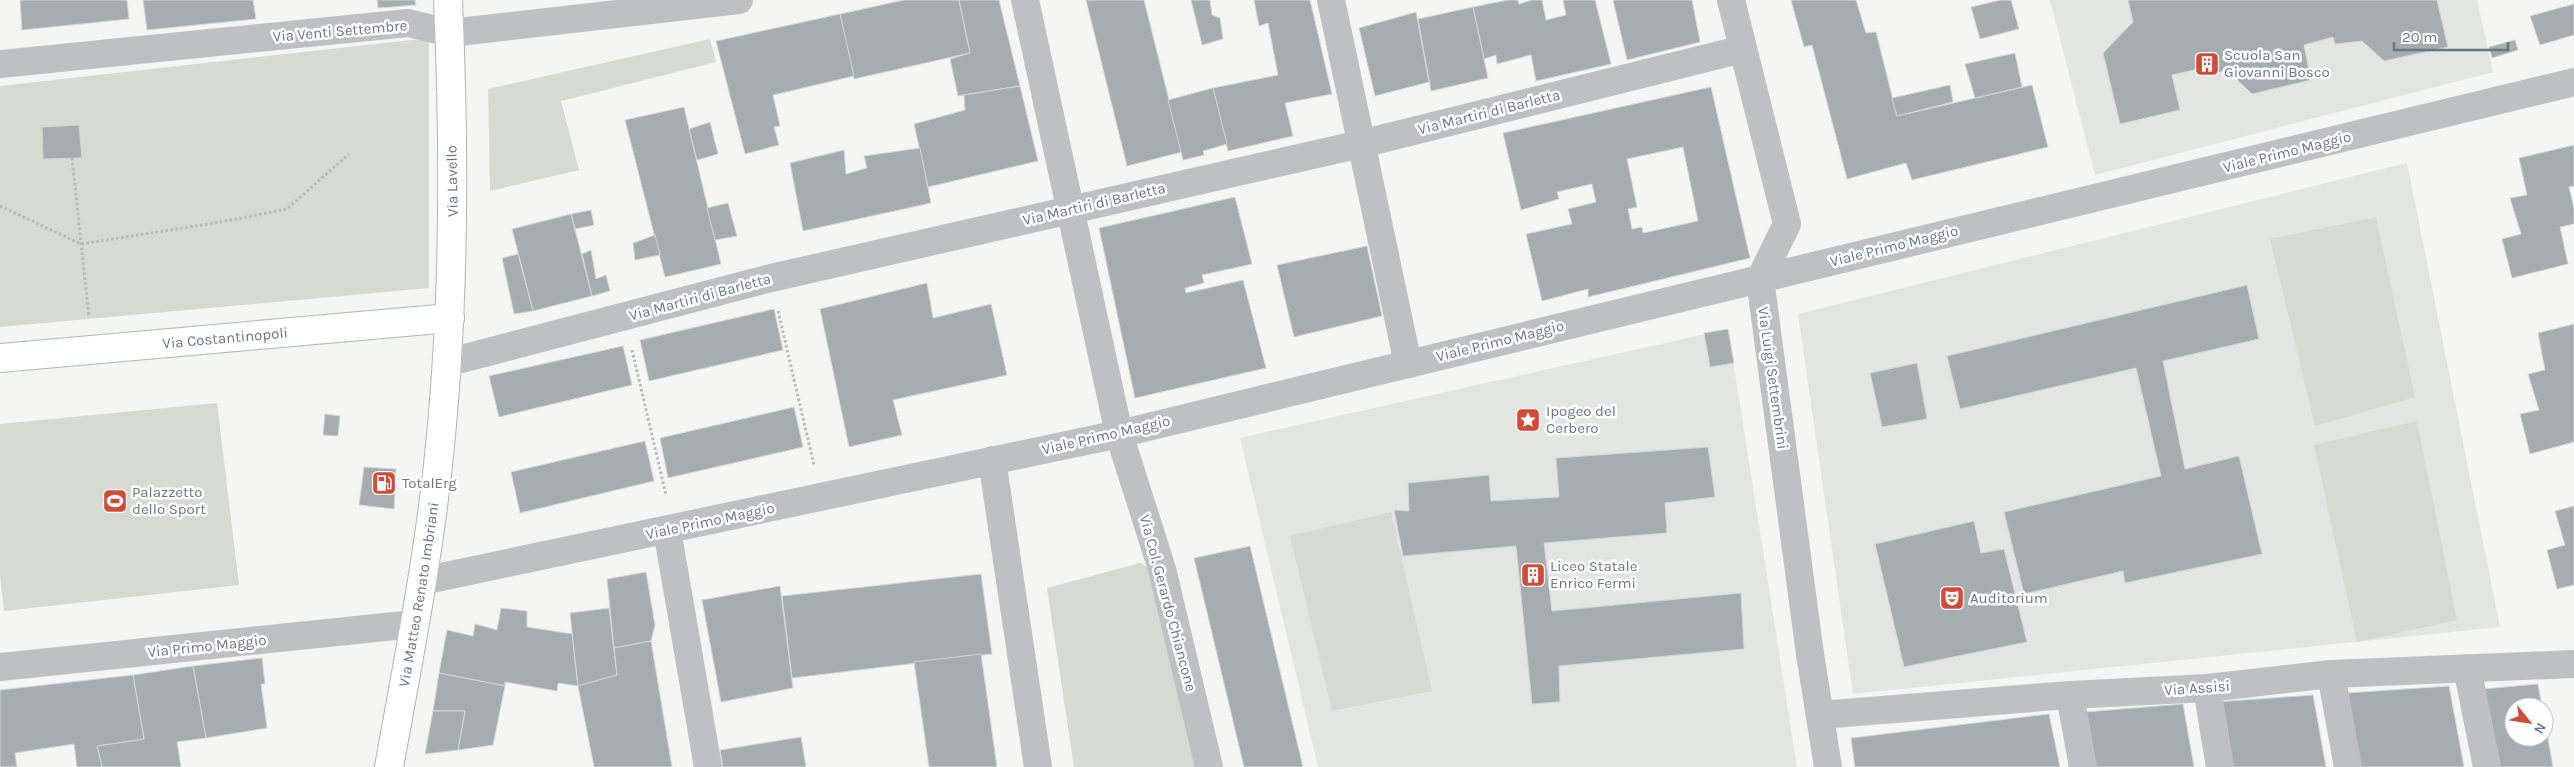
<svg xmlns="http://www.w3.org/2000/svg" width="2574" height="767" font-family="Karla,sans-serif">
  <rect width="100%" height="100%" fill="#f5f5f3"/>
  <g fill="#e3e5e3">
    <path d="M2050 0H2477L2493 72 2095 175Z"/>
    <path d="M2407 163 2500 627 1853 694 1798 314Z"/>
    <path d="M1728 329 1797 767H1318L1240 438Z"/>
  </g>
  <g fill="#d6dad2">
    <path d="M429 38V288L0 327V86Z"/>
    <path d="M710 39 716 62 561 101 579 170 490 191 488 89Z"/>
    <path d="M2376 217 2415 397 2315 426 2270 239Z"/>
    <path d="M217 403 239 585 4 611 0 577V424Z"/>
    <path d="M2417 421 2457 620 2357 642 2314 445Z"/>
    <path d="M1391 512 1432 691 1332 711 1290 536Z"/>
    <path d="M1140 563 1149 568 1196 767H1074L1047 588Z"/>
  </g>
  <g fill="#a5adb1" stroke="#d7d7d5" fill-rule="evenodd">
    <path d="M20 0H127L129 19 22 30Z"/>
    <path d="M143 0H253L256 19 147 30Z"/>
    <path d="M377 0H415L416 5 378 8Z"/>
    <path d="M904 0H959L970 53 854 79 840 14Z"/>
    <path d="M959 0H999L1020 86 958 96 950 59 970 53Z"/>
    <path d="M1086 0H1144L1182 152 1127 166Z"/>
    <path d="M1191 0H1210L1212 15 1220 18 1223 39 1202 45Z"/>
    <path d="M1254 0H1310L1332 94 1285 103 1293 136 1228 151 1213 88 1278 75 1268 23 1259 26Z"/>
    <path d="M1508 0H1518L1519 4 1532 0H1542L1546 20 1566 15 1563 0H1595L1611 64 1536 81 1531 55 1497 64 1496 55 1484 59 1473 7Z"/>
    <path d="M1613 0H1692L1700 42 1627 60Z"/>
    <path d="M1791 0H1856L1866 33 1876 32 1897 116 2032 85 2048 147 1912 180 1906 163 1847 179 1812 45 1804 47Z"/>
    <path d="M2001 0H2011L2019 29 1980 39 1971 7Z"/>
    <path d="M2128 0H2437L2448 47 2384 61 2362 41 2335 44 2333 37 2304 45 2311 80 2252 94 2227 70 2209 75 2207 67 2172 75 2180 110 2120 124 2103 53 2133 22Z"/>
    <path d="M2574 4V35L2540 45 2530 16Z"/>
    <path d="M1473 7 1488 78 1431 91 1418 19Z"/>
    <path d="M1416 12 1429 82 1375 96 1359 28Z"/>
    <path d="M840 14 854 76 773 95 780 126 774 127 779 145 745 154 716 41Z"/>
    <path d="M2515 40 2518 50 2492 58 2489 47Z"/>
    <path d="M2015 53 2022 87 1975 98 1965 64Z"/>
    <path d="M1950 85 1953 102 1897 116 1892 98Z"/>
    <path d="M1020 86 1038 161 928 187 914 124 965 110 964 95Z"/>
    <path d="M1711 87 1750 258 1588 297V289L1542 301 1526 234 1572 224 1568 209 1596 202 1592 184 1557 192 1559 199 1521 210 1503 133ZM1683 147 1698 221 1643 233 1642 227 1632 229 1628 209 1637 207 1627 159Z"/>
    <path d="M1213 88 1227 144 1203 151 1204 155 1183 160 1168 100Z"/>
    <path d="M684 107 721 264 665 277 625 120Z"/>
    <path d="M710 122 718 154 697 160 689 129Z"/>
    <path d="M79 125 82 158 43 159 42 127Z"/>
    <path d="M2574 145V186L2569 187 2574 208V224L2560 227 2568 264 2512 278 2502 239 2521 234 2510 198 2527 195 2519 158Z"/>
    <path d="M920 148 931 203 803 231 790 163 844 150 846 174 867 168 864 156Z"/>
    <path d="M1235 197 1252 264 1202 275 1204 283 1185 288 1186 293 1243 280 1266 368 1135 398 1099 228Z"/>
    <path d="M728 203 737 236 715 240 707 208Z"/>
    <path d="M591 210 594 225 575 229 571 214Z"/>
    <path d="M571 214 592 296 533 311 512 229Z"/>
    <path d="M655 235 660 255 635 260 633 243Z"/>
    <path d="M1367 246 1382 316 1294 337 1277 265Z"/>
    <path d="M591 250 596 279 606 275 610 291 592 296 582 254Z"/>
    <path d="M518 254 533 311 514 314 502 258Z"/>
    <path d="M927 283 933 318 991 304 1007 375 893 400 902 435 849 447 820 309Z"/>
    <path d="M2247 285 2259 339 2163 361 2185 469 2239 456 2262 554 2125 583 2123 571 2024 594 2004 512 2161 476 2136 368 1960 409 1947 356Z"/>
    <path d="M774 309 783 350 649 381 640 340Z"/>
    <path d="M2574 324V442L2530 454 2520 414 2539 410 2528 374 2545 370 2538 333Z"/>
    <path d="M1728 329 1734 363 1710 367 1704 333Z"/>
    <path d="M623 346 632 385 499 417 489 376Z"/>
    <path d="M1917 363 1927 419 1882 427 1870 373Z"/>
    <path d="M794 407 803 447 668 478 660 438Z"/>
    <path d="M325 414 340 416 338 436 323 435Z"/>
    <path d="M645 441 654 481 520 513 511 472Z"/>
    <path d="M1708 447 1715 497 1665 503 1667 533 1544 543 1552 611 1741 593 1744 649 1559 666 1560 702 1532 704 1516 546 1403 556 1394 510 1409 511 1408 483 1489 475 1491 501 1559 497 1556 458Z"/>
    <path d="M364 467 396 469 394 509 359 505Z"/>
    <path d="M2574 506V585L2557 589 2547 550 2565 545 2555 511Z"/>
    <path d="M1974 521 1981 553 2004 549 2027 642 1904 667 1875 544Z"/>
    <path d="M1250 546 1303 767H1244L1194 558Z"/>
    <path d="M646 572 655 625 651 641 614 648 607 579Z"/>
    <path d="M981 574 992 654 792 678 782 596Z"/>
    <path d="M780 586 793 688 721 702 702 600Z"/>
    <path d="M501 608 527 611V627L572 634 578 686 558 683 557 691 505 682V686L439 673 447 630 473 636 475 624 497 630Z"/>
    <path d="M609 608 617 675 578 686 570 613Z"/>
    <path d="M651 641 672 767H594L578 686 617 675 614 648Z"/>
    <path d="M981 654 997 767H929L914 662Z"/>
    <path d="M262 658 265 684H261L267 728 206 738 193 666Z"/>
    <path d="M193 666 206 738 177 742 181 767H102L97 746 144 739 133 675Z"/>
    <path d="M439 673 505 686 493 745 458 750 465 711H433Z"/>
    <path d="M133 675 144 739 97 746 102 767H77L74 744 15 753 17 767H0V690Z"/>
    <path d="M2538 684 2542 707H2514V737H2544V716L2553 767H2497L2483 689Z"/>
    <path d="M2449 686 2464 767H2359L2347 693Z"/>
    <path d="M2313 695 2326 767H2228L2216 702Z"/>
    <path d="M2183 704 2194 767H2094L2085 712Z"/>
    <path d="M433 711H465L458 750 425 754Z"/>
    <path d="M2049 714 2060 767H1855L1851 738Z"/>
    <path d="M801 737 806 767H723L720 750Z"/>
  </g>
  <g fill="none" stroke-linecap="round" stroke-linejoin="round">
    <defs>
      <g id="secondary">
        <path id="s1" d="M0 358 450 318"/>
        <path id="s2" d="M389 767C407 667 427 566 438 465 455 310 455 155 448 0"/>
      </g>
    </defs>
    <use href="#secondary" stroke="#b0b5b8" stroke-width="30"/>
    <g stroke="#b7babc" stroke-width="3" stroke-dasharray="2.5 2.5" stroke-linecap="butt">
      <path d="M72 158 89 317"/>
      <path d="M0 206 81 244 221 222 287 209 349 154"/>
      <path d="M778 311 814 465"/>
      <path d="M632 350 666 495"/>
    </g>
    <g stroke="#bdc1c4" stroke-width="28">
      <path d="M1025 0 1119 434 1162 569 1209 767"/>
      <path d="M1331 0 1408 364"/>
      <path d="M1731 0 1787 224 1760 279 1810 654 1828 767"/>
      <path d="M0 64 408 23 450 33 739 0"/>
      <path d="M446 363 771 278 1361 144 1743 49"/>
      <path d="M992 460 1038 767"/>
      <path d="M667 530 708 767"/>
      <path d="M422 581 1119 434 2574 82"/>
      <path d="M0 667 414 624"/>
      <path d="M2467 668 2487 767"/>
      <path d="M2331 674 2348 767"/>
      <path d="M2207 688 2220 767"/>
      <path d="M2070 695 2083 767"/>
      <path d="M1820 715 2070 695 2207 688 2331 674 2574 664"/>
    </g>
    <use href="#secondary" stroke="#fff" stroke-width="28"/>
  </g>
  <defs>
    <symbol id="building-square" viewBox="-11 -11 22 22"><rect x="-9" y="-9" width="18" height="18" rx="4" fill="#d04b38" stroke="#fff"/><path d="M-4-6H4V6H1V3H-1V6H-4ZM-2.5-4.3h1.7v1.8h-1.7ZM.8-4.3h1.7v1.8H.8ZM-2.5-1h1.7V.8h-1.7ZM.8-1h1.7V.8H.8Z" fill="#fff"/></symbol>
    <symbol id="sight-square" viewBox="-11 -11 22 22"><rect x="-9" y="-9" width="18" height="18" rx="4" fill="#d04b38" stroke="#fff"/><path d="M0-6L1.8-2.2L6-1.7L2.9 1.2L3.7 5.4L0 3.3L-3.7 5.4L-2.9 1.2L-6-1.7L-1.8-2.2Z" fill="#fff"/></symbol>
    <symbol id="fuel-square" viewBox="-11 -11 22 22"><rect x="-9" y="-9" width="18" height="18" rx="4" fill="#d04b38" stroke="#fff"/><path d="M-5.5-6h7V0h2V4h1.3V-2.5L3-4.5l.8-.8L6-3V5H2.5V1h-1V6h-7ZM-4.2-4.7v3.2H.2V-4.7Z" fill="#fff"/></symbol>
    <symbol id="stadium-square" viewBox="-11 -11 22 22"><rect x="-9" y="-9" width="18" height="18" rx="4" fill="#d04b38" stroke="#fff"/><path d="M0-5a6.5 5 0 1 0 0 10a6.5 5 0 1 0 0-10ZM-3.5-1.8h7v3.6h-7Z" fill="#fff"/></symbol>
    <symbol id="theatre-square" viewBox="-11 -11 22 22"><rect x="-9" y="-9" width="18" height="18" rx="4" fill="#d04b38" stroke="#fff"/><path d="M-5-5.5Q0-4 5-5.5V0Q5 5 0 6Q-5 5-5 0ZM-3.3-2.5H-1v1.5H-3.3ZM1-2.5H3.3v1.5H1ZM-2.8 1Q0 5.5 2.8 1Z" fill="#fff"/></symbol>
  </defs>
  <g fill-rule="evenodd">
    <use href="#building-square" x="2193" y="50" width="28" height="28"/>
    <use href="#sight-square" x="1514" y="406" width="28" height="28"/>
    <use href="#fuel-square" x="370" y="469" width="28" height="28"/>
    <use href="#stadium-square" x="101" y="487" width="28" height="28"/>
    <use href="#building-square" x="1519" y="561" width="28" height="28"/>
    <use href="#theatre-square" x="1938" y="584" width="28" height="28"/>
  </g>
  <g text-anchor="middle" dominant-baseline="central" stroke-width="5" stroke-linejoin="round" paint-order="stroke">
    <g font-size="15" fill="#687880" stroke="#fff">
      <text transform="translate(340 31) rotate(-5)">Via Venti Settembre</text>
      <text transform="translate(1489 112) rotate(-14)">Via Martiri di Barletta</text>
      <text transform="translate(2287 152) rotate(-14)">Viale Primo Maggio</text>
      <text transform="translate(452 181) rotate(-91)">Via Lavello</text>
      <text transform="translate(1094 204) rotate(-13)">Via Martiri di Barletta</text>
      <text transform="translate(1894 246) rotate(-14)">Viale Primo Maggio</text>
      <text transform="translate(700 297) rotate(-15)">Via Martiri di Barletta</text>
      <text stroke="none"><textPath href="#s1" startOffset="226">Via Costantinopoli</textPath></text>
      <text transform="translate(1500 341) rotate(-14)">Viale Primo Maggio</text>
      <text transform="translate(1773 378) rotate(82)">Via Luigi Settembrini</text>
      <text transform="translate(1106 435) rotate(-13)">Viale Primo Maggio</text>
      <text transform="translate(710 521) rotate(-12)">Viale Primo Maggio</text>
      <text stroke="none"><textPath href="#s2" startOffset="175">Via Matteo Renato Imbriani</textPath></text>
      <text transform="translate(1168 603) rotate(75)">Via Col. Gerardo Chiancone</text>
      <text transform="translate(207 646) rotate(-6)">Via Primo Maggio</text>
      <text transform="translate(2197 688) rotate(-4)">Via Assisi</text>
    </g>
    <g font-size="15" fill="#687880" stroke="#fff" text-anchor="start">
      <text x="2224" y="55">Scuola San<tspan x="2224" dy="17">Giovanni Bosco</tspan></text>
      <text x="1546" y="411">Ipogeo del<tspan x="1546" dy="17">Cerbero</tspan></text>
      <text x="402" y="483">TotalErg</text>
      <text x="132" y="492">Palazzetto<tspan x="132" dy="17">dello Sport</tspan></text>
      <text x="1550" y="566">Liceo Statale<tspan x="1550" dy="17">Enrico Fermi</tspan></text>
      <text x="1970" y="598">Auditorium</text>
    </g>
  </g>
  <g transform="translate(2529 722) rotate(120)"><circle r="24" fill="#ffffff" stroke="#c3c9cc"/>
  <path d="M0-4L9 19L0 12L-9 19Z" fill="#d04b38"/>
  <text y="-8" font-size="14" font-weight="bold" text-anchor="middle" fill="#687880">N</text>
  </g>
  <path d="M2394 42v8h114v-8" fill="none" stroke="#687880" stroke-width="2.5"/>
  <text x="2402" y="42" font-size="15" fill="#687880" stroke="#ffffff" stroke-width="4" paint-order="stroke">20 m</text>
</svg>
